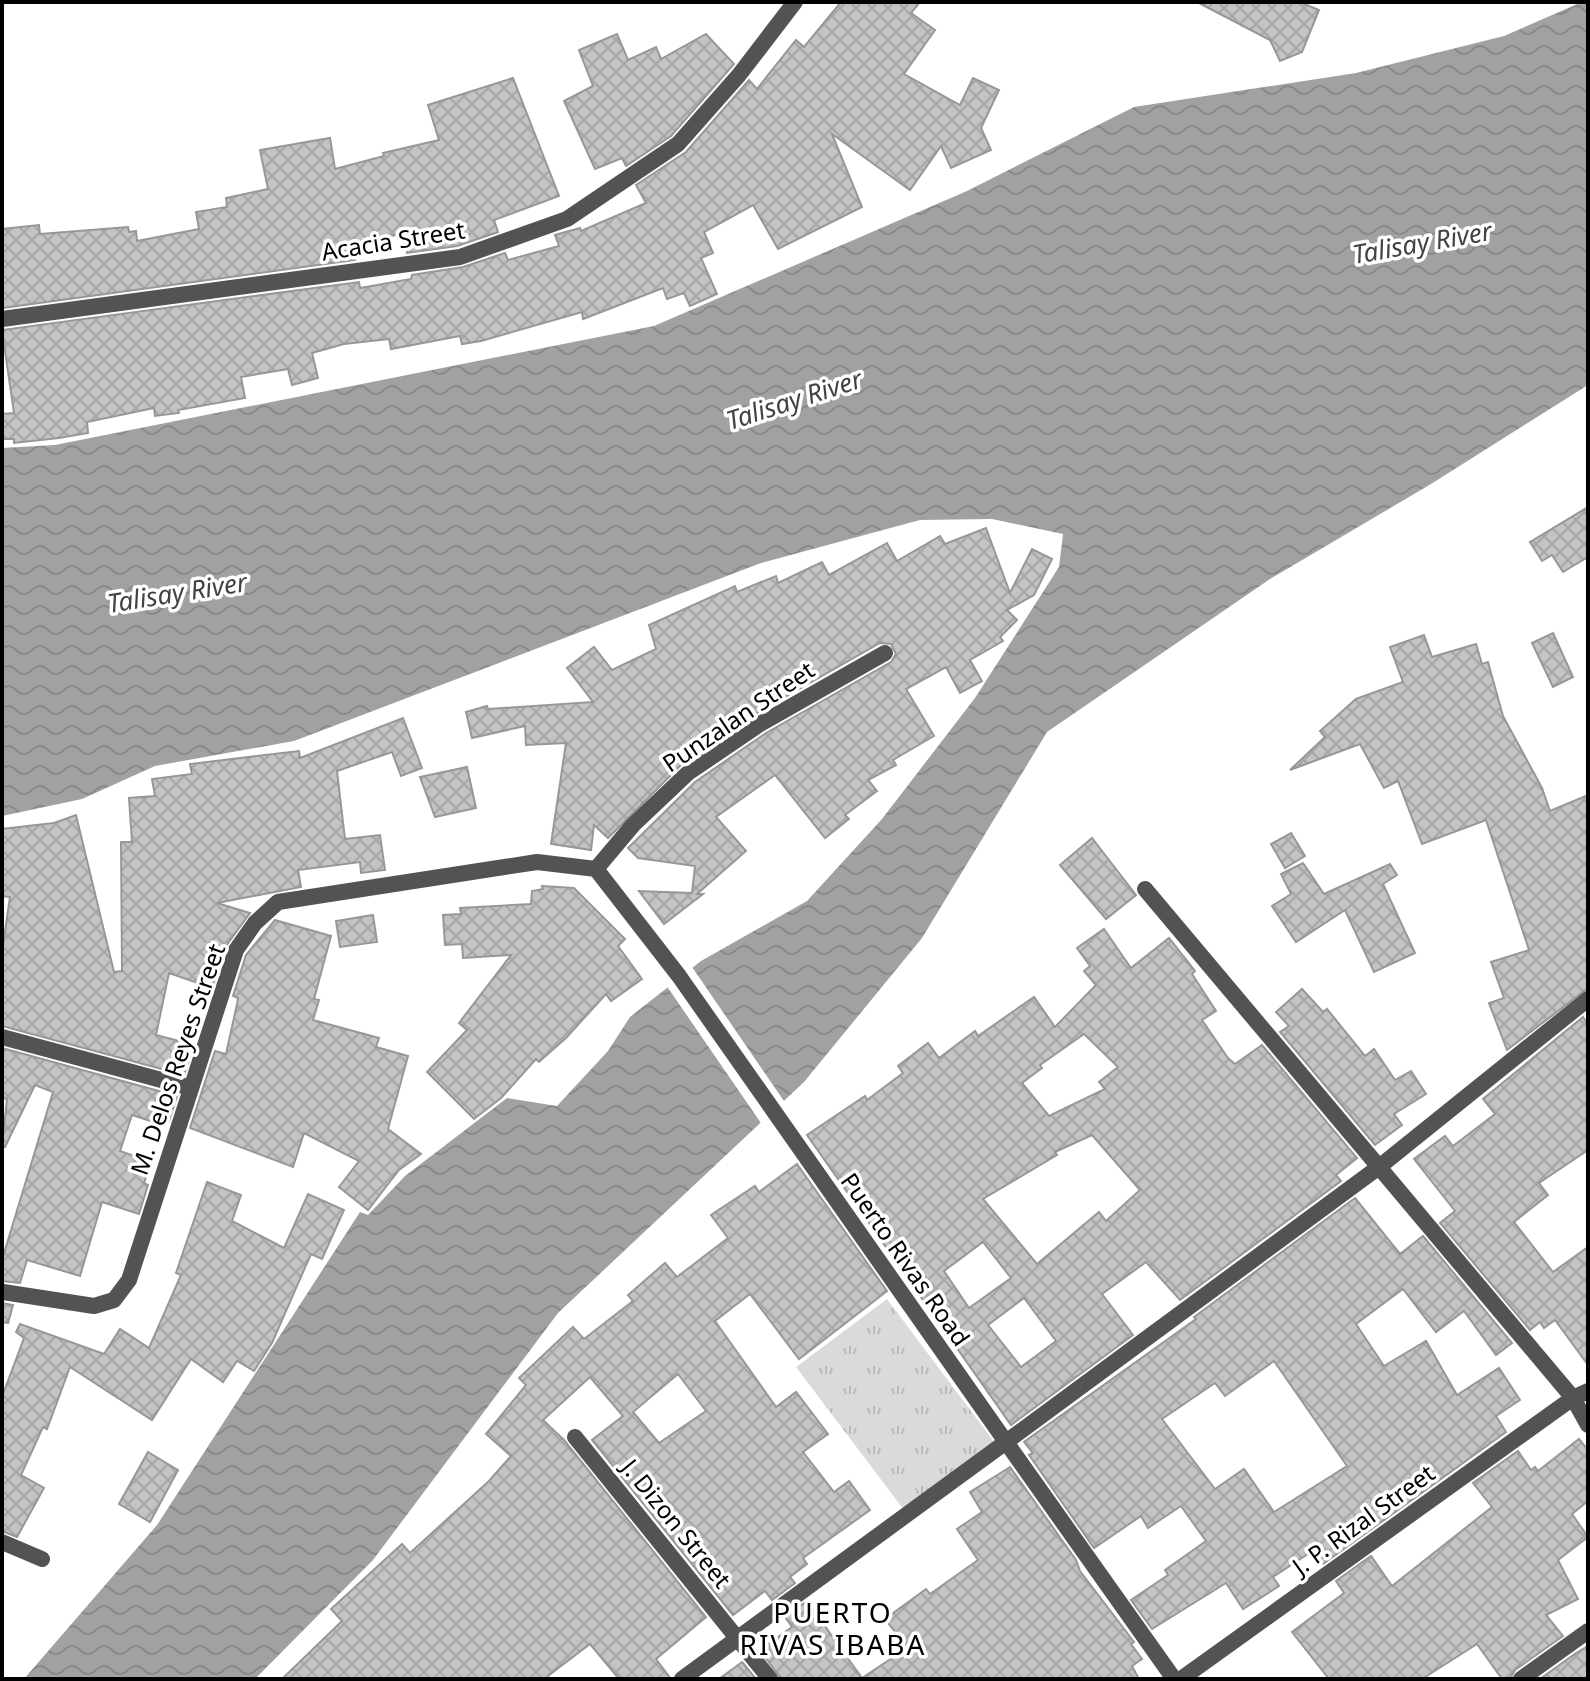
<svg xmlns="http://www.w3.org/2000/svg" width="1590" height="1681" font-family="'Noto Sans',sans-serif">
  <defs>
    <pattern id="grass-tufts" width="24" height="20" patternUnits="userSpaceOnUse" patternTransform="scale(2)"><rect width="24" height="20" fill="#dadada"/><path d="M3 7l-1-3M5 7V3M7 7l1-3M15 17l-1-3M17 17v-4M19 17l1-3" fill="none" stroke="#b9b9b9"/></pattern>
    <pattern id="water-waves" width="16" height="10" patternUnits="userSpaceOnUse" patternTransform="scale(2)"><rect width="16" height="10" fill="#a1a1a1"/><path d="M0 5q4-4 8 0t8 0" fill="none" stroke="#898989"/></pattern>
    <pattern id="building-cross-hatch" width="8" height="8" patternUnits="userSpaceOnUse" patternTransform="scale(2)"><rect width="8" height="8" fill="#c3c3c3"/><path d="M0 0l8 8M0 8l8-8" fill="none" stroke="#a6a6a6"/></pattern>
  </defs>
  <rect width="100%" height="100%" fill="#fff"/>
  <path fill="url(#grass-tufts)" d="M887 1299 995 1443 904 1510 796 1367Z"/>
  <path fill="url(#water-waves)" d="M1582 2H1588V385L1431 484 1270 579 1047 732 922 938 804 1082 558 1313 373 1560 255 1679H24L157 1525 360 1212 368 1215 405 1176 507 1098 557 1106 608 1051 630 1017 701 961 807 901 882 819 975 698 1059 567 1063 534 992 519 920 520 761 563 294 741 155 766 82 799 2 816V448L55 445 654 326 967 191 1134 107 1356 73 1504 36Z"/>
  <path fill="#fff" d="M692 967 786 1104 763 1126 666 985Z"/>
  <g fill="url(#building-cross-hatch)" stroke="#979797" stroke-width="2" fill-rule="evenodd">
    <path d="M841 2H920L911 13 935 30 904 74 960 105 973 78 999 90 981 128 991 150 951 168 941 146 910 190 832 134 862 207 778 249 753 205 704 232 713 253 701 258 717 294 690 306 684 293 667 299 663 288 583 319 582 312 481 341 462 344 460 336 391 349 389 339 344 344 312 353 318 378 292 385 288 369 241 377 245 398 178 410 179 413 155 416 154 408 87 422 88 433 59 438 14 443V439H2V414L14 413 2 330 359 282 360 288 411 279 412 275 463 267 505 253 508 260 559 246 555 235 580 228 581 231 646 203 636 185 686 152 749 80 757 89 796 40 804 47Z"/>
    <path d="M1197 2H1300L1319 10 1302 52 1280 61 1270 40Z"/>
    <path d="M617 34 628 60 656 47 661 59 706 34 734 64 671 136 626 166 622 158 595 169 564 101 593 86 579 50Z"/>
    <path d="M513 78 559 196 494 220 498 232 457 246 407 253 403 234 353 242 355 260 2 308V229L39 225 40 234 128 227 129 232 136 231 137 241 199 229 196 212 227 207 226 198 268 189 260 150 330 138 335 169 384 156 383 153 439 140 428 105Z"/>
    <path d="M1588 507V557L1563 572 1552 555 1542 561 1530 542Z"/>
    <path d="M986 528 1010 593 1032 549 1052 559 1034 595 1007 610 1017 620 1000 637 1003 641 970 660 982 681 960 693 946 667 906 689 934 736 893 760 896 765 868 780 877 791 845 815 849 819 825 838 775 775 716 817 746 851 697 894H703L664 924 639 891 692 893 695 866 638 858 628 848 695 782 766 733 891 662 896 654 891 644 880 643 755 714 682 764 608 838 594 825 591 850 551 844 566 743 526 745 525 726 472 738 466 712 487 706 488 709 593 702 567 668 594 647 612 670 656 649 649 625 735 586 737 592 776 576 778 583 822 562 829 575 887 543 897 561 940 536 945 544Z"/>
    <path d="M1553 633 1573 677 1553 687 1532 643Z"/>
    <path d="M1424 635 1432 657 1476 644 1482 664 1488 662 1503 716 1542 788 1550 811 1588 795V988L1507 1050 1489 1003 1504 998 1491 962 1529 950 1486 820 1422 844 1398 781 1384 788 1360 744 1290 770 1325 737 1320 731 1356 699 1403 682 1390 647Z"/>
    <path d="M403 718 422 768 401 776 392 752 337 771 345 839 380 835 385 870 361 873 360 862 298 870 301 887 217 903 250 913 226 946 212 988 169 973 156 1035 194 1045 184 1075 2 1026V952L10 897 2 896V829L54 823 76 815 114 972 122 971 121 842H132L129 798 155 796 152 779 192 774 190 764 299 751 300 758Z"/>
    <path d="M467 767 476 808 435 817 420 777Z"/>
    <path d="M1291 833 1305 856 1285 868 1271 844Z"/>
    <path d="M1092 838 1136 895 1106 919 1060 865Z"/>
    <path d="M1303 863 1324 894 1390 864 1397 875 1383 884 1415 953 1374 972 1345 910 1296 942 1272 906 1291 894 1281 874Z"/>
    <path d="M542 886 574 888 625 939 618 946 642 979 611 1001 606 994 566 1038 539 1062 536 1059 501 1098 474 1119 427 1072 467 1030 459 1023 511 955 463 958 462 944 445 945 443 915 461 914 460 908 531 904 532 891 543 889Z"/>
    <path d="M373 915 377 942 340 947 336 921Z"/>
    <path d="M275 920 331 936 314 999 319 1000 313 1020 379 1038 376 1047 408 1056 388 1129 421 1154 399 1170 368 1210 339 1187 359 1161 304 1133 293 1167 190 1128 215 1051 226 1054 237 1004 238 998 233 996 246 955Z"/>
    <path d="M1104 929 1131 968 1169 938 1195 971 1192 974 1216 1011 1202 1020 1228 1058 1235 1064 1262 1045 1357 1158 1336 1175 1341 1181 1180 1300 1146 1262 1102 1294 1133 1335 1011 1425 807 1135 865 1096 867 1100 903 1073 898 1066 928 1043 939 1058 975 1031 978 1036 1034 997 1055 1027 1096 985 1084 971 1090 966 1077 948ZM1084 1034 1118 1067 1099 1082 1105 1089 1049 1116 1022 1083 1042 1068 1040 1065ZM1092 1135 1140 1190 1106 1221 1099 1212 1037 1264 983 1199 1057 1155 1055 1152ZM983 1242 1011 1278 969 1308 944 1271ZM1024 1298 1056 1341 1021 1367 988 1325Z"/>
    <path d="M1302 989 1323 1012 1327 1009 1365 1056 1374 1049 1395 1080 1411 1071 1426 1094 1394 1114 1402 1125 1375 1145 1280 1032 1289 1026 1276 1012Z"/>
    <path d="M1583 1017 1588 1024V1150L1539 1183 1548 1195 1514 1222 1553 1272 1588 1247V1365L1555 1320 1544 1328 1540 1322 1530 1330 1440 1223 1455 1211 1414 1159 1445 1136 1453 1146 1495 1114 1483 1099Z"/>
    <path d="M2 1048 177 1096 169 1121 165 1119 163 1125 132 1115 120 1151 151 1162 144 1183 148 1185 139 1214 102 1202 80 1276 27 1260 20 1283 2 1281V1260L53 1092 35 1085 5 1147 2 1146 7 1099 2 1098Z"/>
    <path d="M797 1164 887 1291 799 1359 750 1294 715 1321 776 1407 796 1392 828 1434 803 1452 834 1492 849 1481 870 1510 803 1558 807 1564 790 1577 795 1583 772 1600 765 1591 733 1615 592 1440 623 1416 590 1377 543 1420 564 1440 706 1617 656 1659 671 1679H619L590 1644 544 1679H282L342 1621 331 1609 402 1544 410 1553 489 1481 511 1456 486 1434 526 1385 519 1378 573 1327 584 1339 633 1301 628 1295 665 1263 677 1277 728 1238 711 1215 755 1186 759 1192ZM678 1374 706 1411 659 1443 633 1412Z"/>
    <path d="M207 1182 241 1195 232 1221 284 1248 308 1194 344 1210 322 1259 311 1254 272 1343 254 1371 237 1361 223 1382 191 1359 152 1420 70 1367 47 1429 43 1427 21 1475 44 1488 17 1537 2 1531V1397L24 1338 16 1332 20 1324 104 1354 120 1329 149 1348 181 1275 176 1273Z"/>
    <path d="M1355 1198 1400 1254 1423 1236 1512 1343 1496 1355 1464 1311 1436 1332 1403 1289 1356 1324 1384 1366 1426 1341 1457 1395 1499 1368 1520 1400 1496 1416 1506 1432 1323 1564 1311 1552 1273 1577 1279 1586 1243 1609 1226 1583 1152 1629 1131 1600 1168 1575 1165 1570 1206 1541 1181 1506 1148 1528 1141 1516 1094 1548 1029 1455 1033 1453 1024 1442 1196 1319 1194 1317ZM1274 1361 1347 1466 1274 1512 1244 1469 1215 1489 1162 1419 1215 1383 1225 1396Z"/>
    <path d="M2 1303 13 1305 8 1323 2 1322Z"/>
    <path d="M1579 1439 1588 1450V1501L1572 1514 1588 1537 1558 1560 1578 1599 1546 1615 1563 1636 1515 1670 1510 1679H1502L1477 1644 1422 1679H1329L1292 1632 1344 1593 1336 1581 1371 1556 1392 1586 1492 1507 1473 1483 1518 1451 1531 1470 1535 1467 1538 1471Z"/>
    <path d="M148 1452 178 1470 150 1522 119 1504Z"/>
    <path d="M1010 1467 1076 1560 1080 1571 1134 1642 1131 1644 1142 1659 1132 1666 1139 1679H781L760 1650 792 1627 785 1617 807 1601 862 1678 907 1648 885 1619 926 1589 930 1594 978 1560 957 1529 982 1512 970 1492Z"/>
    <path d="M1588 1646V1679H1540L1576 1653Z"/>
    <path d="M742 1662 756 1679H719Z"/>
  </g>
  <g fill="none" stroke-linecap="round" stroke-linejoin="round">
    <path stroke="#535353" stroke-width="16" d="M2 1542 42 1559"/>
    <g stroke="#535353" stroke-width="16">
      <path d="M596 869 633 825 688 773 760 724 885 653"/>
      <path d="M1145 889 1379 1167 1588 999"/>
      <path d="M2 1037 191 1088"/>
      <path d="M575 1437 770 1679"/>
      <path d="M682 1679 1006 1442 1174 1679"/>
      <path d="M1181 1679 1573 1398 1588 1425"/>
      <path d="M1521 1679 1588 1631"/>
    </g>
    <g stroke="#535353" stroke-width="16">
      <path d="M2 319 460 257 567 219 678 144 739 75 795 2"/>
      <path d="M3 1292 94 1306 114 1300 129 1280 236 950 255 923 278 902 537 862 596 869 679 976 1006 1442 1379 1167 1573 1398 1588 1391"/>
    </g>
  </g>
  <g text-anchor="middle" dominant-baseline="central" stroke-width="7" stroke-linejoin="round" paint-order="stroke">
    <g font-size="24" fill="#000" stroke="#fff">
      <text transform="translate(393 240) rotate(-9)">Acacia Street</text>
      <text transform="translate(738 716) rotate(-34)">Punzalan Street</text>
      <text transform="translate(177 1059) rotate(-71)">M. Delos Reyes Street</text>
      <text transform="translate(906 1259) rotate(55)">Puerto Rivas Road</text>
      <text transform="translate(1363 1519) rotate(-36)">J. P. Rizal Street</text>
      <text transform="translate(677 1523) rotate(51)">J. Dizon Street</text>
    </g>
    <g font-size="26" font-style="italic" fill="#424242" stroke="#fff">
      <text transform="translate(1422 242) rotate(-10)">Talisay River</text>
      <text transform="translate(794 399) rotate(-18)">Talisay River</text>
      <text transform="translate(177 592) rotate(-9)">Talisay River</text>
    </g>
    <g font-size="28" letter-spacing="2" fill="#000" stroke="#fff">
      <text x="833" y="1612">PUERTO<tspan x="833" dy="32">RIVAS IBABA</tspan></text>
    </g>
  </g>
  <rect width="1590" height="1681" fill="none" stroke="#000000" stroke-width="8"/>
</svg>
